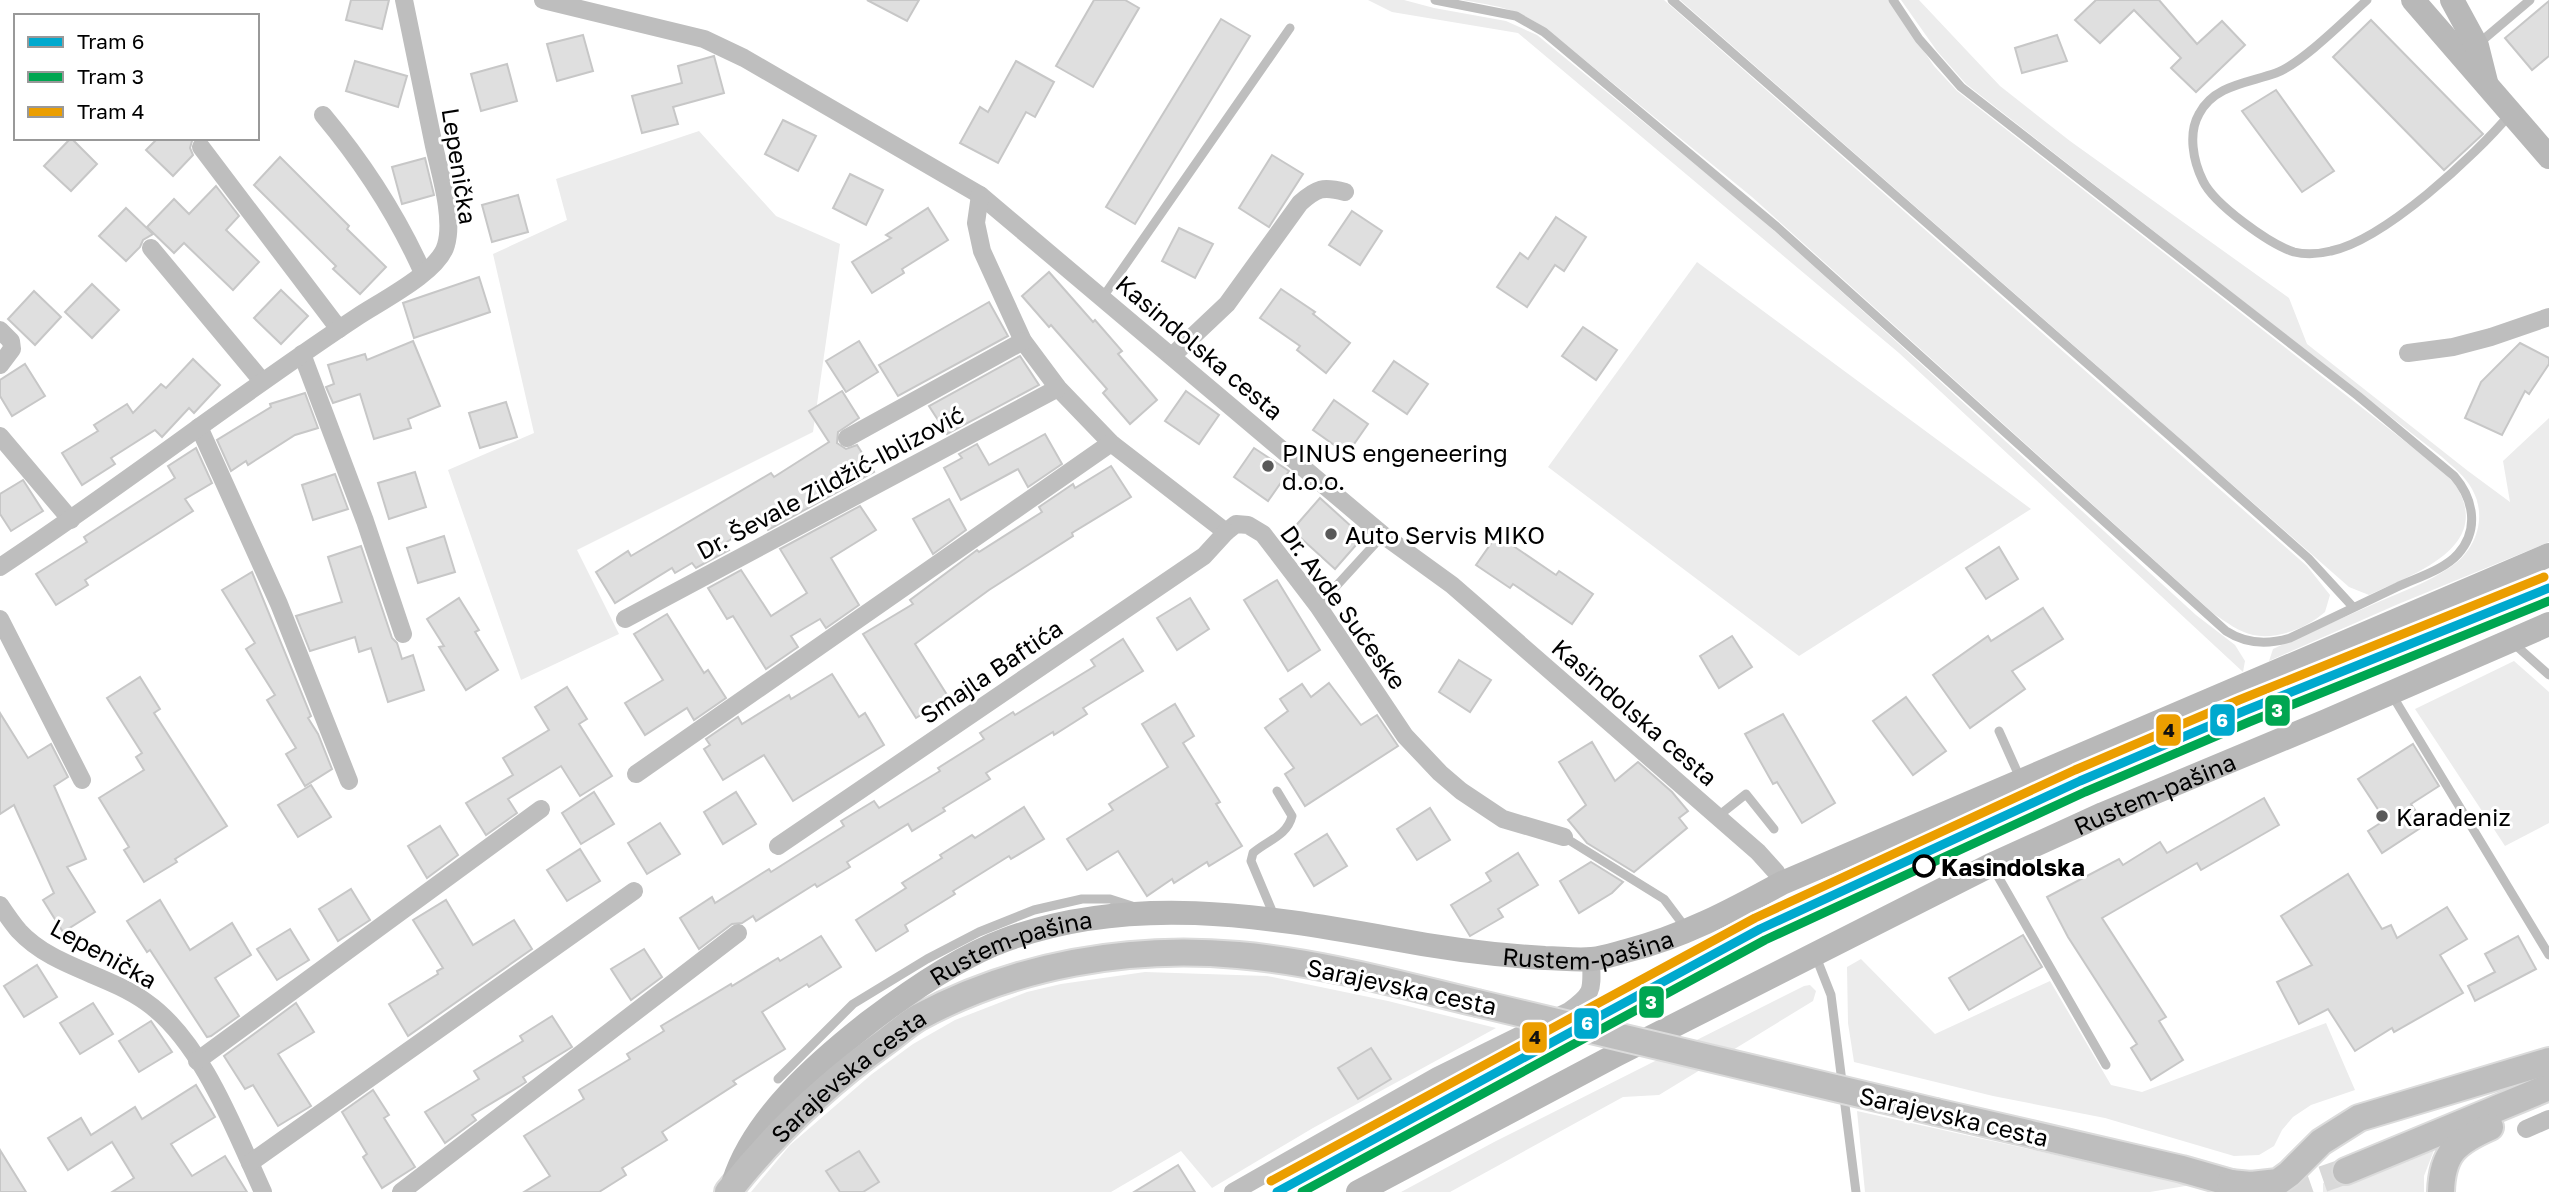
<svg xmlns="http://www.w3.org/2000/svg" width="2549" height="1192" font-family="'Golos Text',sans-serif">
  <rect width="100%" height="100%" fill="#fff"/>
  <g fill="#ececec">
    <path d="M1368 0H1404L1434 8 1506 21 1537 35 1745 205 1807 260 2196 615 2235 645 2245 661 2243 672 1899 353 1518 33 1392 12Z"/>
    <path d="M1462 0H1664L2307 566 2330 595 2325 612C2307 628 2277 640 2253 635 2239 632 2226 622 2214 614L1752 197 1559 39C1521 9 1508 8 1462 0Z"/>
    <path d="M1680 0H1889L1934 66 1957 91 2425 457C2437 467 2452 477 2459 491 2490 550 2408 576 2369 595L2349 587Z"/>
    <path d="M1901 0H1919L2000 86 2070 141 2289 298 2307 344 2468 471 2510 502 2503 461 2549 418V542L2396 605 2269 661 2273 649C2307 634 2342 618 2376 603 2401 592 2427 583 2449 568 2476 551 2488 517 2472 489 2465 476 2453 467 2442 457L1966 84 1937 51Z"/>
    <path d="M699 131 776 216 840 244 813 432 577 550 619 634 521 680 448 470 534 433 493 254 567 220 556 179Z"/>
    <path d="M1697 262 2031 509 1799 656 1548 467Z"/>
    <path d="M2514 661 2549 692V823L2505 846 2415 709Z"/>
    <path d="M1861 959 1935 1034 2050 981 2111 1085 2142 1092 2326 1023 2355 1090 2311 1105 2293 1117 2282 1130 2274 1146 2259 1155 2234 1156 2105 1118 1993 1096 1854 1062 1848 1023 1847 967Z"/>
    <path d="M1145 972 1267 976 1388 1001 1496 1028 1313 1128 1212 1188 1181 1151 1111 1192H751L790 1145 872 1074 913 1044 955 1020 1027 992 1061 984Z"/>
    <path d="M1810 985 1816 991 1813 1001 1659 1095 1623 1097 1450 1192H1401L1496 1141 1804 986Z"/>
    <path d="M1857 1111 2191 1185 2150 1192H1865Z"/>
    <path d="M2438 1140 2424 1176V1192H2323V1183Z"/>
  </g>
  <g fill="#dfdfdf" stroke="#c7c7c7" stroke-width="2">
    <path d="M351 0H389L382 29 346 20Z"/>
    <path d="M867 0H919L907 21Z"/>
    <path d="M1094 0H1125L1139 8 1093 87 1056 66Z"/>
    <path d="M2096 0H2159L2197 44 2222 21 2245 45 2196 92 2171 68 2181 58 2134 10 2100 43 2075 20Z"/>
    <path d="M2549 1V56L2532 70 2505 38Z"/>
    <path d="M1221 19 1250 36 1135 224 1106 207Z"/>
    <path d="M2371 20 2483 134 2444 170 2333 57Z"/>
    <path d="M583 35 593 71 557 81 547 44Z"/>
    <path d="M2057 35 2067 61 2022 73 2015 48Z"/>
    <path d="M714 56 724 93 673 107 678 124 642 133 632 96 682 83 678 66Z"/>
    <path d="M355 61 407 76 398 107 346 91Z"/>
    <path d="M1016 61 1054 82 1035 117 1026 112 998 163 960 143 980 107 988 112Z"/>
    <path d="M507 64 517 101 481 111 471 74Z"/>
    <path d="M2276 90 2334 171 2302 192 2242 111Z"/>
    <path d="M783 120 816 136 798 171 765 154Z"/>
    <path d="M71 138 97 164 71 191 44 166Z"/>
    <path d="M158 138H189L192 141 190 148 193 155 173 176 146 150Z"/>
    <path d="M1272 155 1303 174 1269 227 1239 208Z"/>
    <path d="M280 157 349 226 347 229 386 267 360 294 333 269 336 266 254 185Z"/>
    <path d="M425 158 434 195 402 204 392 167Z"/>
    <path d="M850 174 883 190 866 225 833 208Z"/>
    <path d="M216 186 239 216 226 230 259 262 233 290 184 243 174 253 147 227 174 199 189 214Z"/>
    <path d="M518 195 528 232 492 242 482 205Z"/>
    <path d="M126 208 153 234 143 240 140 247 126 261 99 236Z"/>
    <path d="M928 208 948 240 902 269 904 273 872 293 852 262 891 238 886 235Z"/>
    <path d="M1352 211 1382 231 1360 265 1329 245Z"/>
    <path d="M1556 217 1586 237 1564 271 1555 265 1527 307 1497 287 1520 253 1528 259Z"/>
    <path d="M1179 228 1213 244 1195 278 1162 261Z"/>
    <path d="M1049 272 1093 322 1095 320 1122 351 1118 354 1157 400 1130 424 1103 393 1107 389 1051 325 1049 327 1022 296Z"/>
    <path d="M479 277 490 312 414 338 403 303Z"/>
    <path d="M92 284 119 310 92 338 65 312Z"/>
    <path d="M1281 289 1315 312 1313 314 1350 343 1326 373 1297 350 1300 346 1260 318Z"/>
    <path d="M281 290 308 316 281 344 254 318Z"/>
    <path d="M34 291 61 317 35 345 8 319Z"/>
    <path d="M989 302 1008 336 898 396 879 365Z"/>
    <path d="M1583 327 1617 350 1596 380 1562 356Z"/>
    <path d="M413 341 440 406 408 419 411 428 374 439 360 394 333 403 326 387 334 384 328 365 365 354 367 360Z"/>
    <path d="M859 341 878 372 846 392 826 361Z"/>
    <path d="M2520 343 2549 358V364L2529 394 2525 391 2502 435 2465 418 2481 382Z"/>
    <path d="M1020 356 1039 385 947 434 929 406Z"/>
    <path d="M193 359 220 385 194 413 189 408 162 437 155 430 111 458 115 464 82 485 62 453 98 431 94 425 127 404 133 413 161 384 166 388Z"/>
    <path d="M1394 361 1428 384 1407 414 1373 391Z"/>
    <path d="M25 364 45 396 12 416 0 396V380Z"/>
    <path d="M842 391 859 418 838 432 837 443 846 449 857 445 874 472 768 530 762 522 758 523 725 543 729 550 696 568 692 563 675 573 672 568 615 603 596 572 628 551 631 556 771 473 774 477 829 442 809 411Z"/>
    <path d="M1186 391 1219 415 1199 444 1165 421Z"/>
    <path d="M305 393 318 428 295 435 248 465 246 461 231 471 217 440 271 407 270 404Z"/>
    <path d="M1334 400 1368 424 1347 454 1313 430Z"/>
    <path d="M506 402 517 437 480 448 469 413Z"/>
    <path d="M1045 434 1062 464 1028 487 1018 469 961 500 944 468 962 458 959 454 977 444 989 465Z"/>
    <path d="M196 448 212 483 185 499 193 511 85 580 88 585 56 605 36 574 87 542 84 537 175 478 168 466Z"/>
    <path d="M1254 448 1289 471 1268 501 1234 477Z"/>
    <path d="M1111 466 1131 497 1072 533 1073 536 989 590 915 644 949 698 916 718 863 634 913 604 910 600 977 550 979 552 1042 512 1039 507 1073 484 1075 488Z"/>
    <path d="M415 472 426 507 389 519 378 483Z"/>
    <path d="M335 474 348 509 313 520 302 485Z"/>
    <path d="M23 480 43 511 11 531 0 514V494Z"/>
    <path d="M1320 498 1363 537 1335 569 1292 530Z"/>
    <path d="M949 499 966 530 933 554 913 519Z"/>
    <path d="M860 506 876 530 831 558 859 605 826 628 820 619 791 636 798 647 766 669 733 616 727 619 708 588 741 570 771 616 807 593 780 549Z"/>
    <path d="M1497 535 1556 575 1559 571 1593 594 1572 624 1513 584 1510 588 1476 565Z"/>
    <path d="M444 536 455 572 418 583 407 548Z"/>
    <path d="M361 546 392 638 397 643 402 659 413 655 424 690 388 702 371 648 359 652 355 637 310 651 296 616 342 602 328 557Z"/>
    <path d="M1999 547 2018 579 1986 599 1966 568Z"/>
    <path d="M252 572 311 716 308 718 318 734 332 769 305 786 286 754 296 748 267 700 275 695 246 649 255 643 222 590Z"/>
    <path d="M1277 580 1320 650 1288 671 1244 600Z"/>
    <path d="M459 598 479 630 475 632 498 670 466 690 439 647 444 646 427 619Z"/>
    <path d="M1190 598 1209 629 1177 650 1157 618Z"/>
    <path d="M2043 608 2063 639 2012 671 2025 689 1970 728 1933 675 1988 636 1991 641Z"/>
    <path d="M667 614 704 673 708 670 726 698 694 720 687 708 645 735 625 703 663 680 634 634Z"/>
    <path d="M1732 636 1752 667 1719 688 1700 656Z"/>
    <path d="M1123 639 1143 671 1083 708 1087 714 1054 735 1053 732 986 773 990 779 943 808 945 811 912 831 908 824 847 862 850 867 817 887 815 884 756 921 753 916 742 923 732 924 699 949 680 918 712 897 715 903 769 869 771 872 844 826 841 821 874 801 879 808 940 771 938 768 984 739 980 733 1013 712 1015 715 1095 666 1091 660Z"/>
    <path d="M1459 660 1491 680 1470 712 1439 692Z"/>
    <path d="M832 674 859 717 865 713 884 745 793 801 764 755 723 780 704 749 710 745 706 739 738 717 742 724 789 695 791 699Z"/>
    <path d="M140 677 160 709 154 713 227 826 175 859 177 862 144 882 124 850 129 847 99 798 144 770 136 757 142 753 107 698Z"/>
    <path d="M1329 683 1361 725 1377 715 1398 746 1305 806 1285 774 1294 768 1265 728 1288 711 1280 699 1302 684 1311 697Z"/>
    <path d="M567 687 587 719 579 724 612 776 580 796 561 766 508 799 517 813 486 835 466 803 513 775 503 758 549 730 535 707Z"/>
    <path d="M1906 697 1946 751 1913 775 1873 721Z"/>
    <path d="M1175 704 1194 736 1183 743 1220 802 1216 804 1242 846 1209 866 1207 862 1174 883 1172 879 1147 896 1118 851 1087 870 1067 839 1113 810 1109 804 1168 767 1142 724Z"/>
    <path d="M0 713 28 758 51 744 68 777 54 786 86 859 67 867 95 912 63 932 43 900 54 893 14 805 0 814Z"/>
    <path d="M1783 714 1835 803 1802 823 1777 782 1773 784 1745 734Z"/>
    <path d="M1592 742 1615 781 1638 762 1672 792 1688 811 1679 818 1687 828 1634 872 1587 843 1568 820 1586 805 1559 762Z"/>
    <path d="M2413 744 2439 786 2411 804 2425 825 2382 853 2368 831 2385 820 2358 779Z"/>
    <path d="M311 785 331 817 298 837 278 805Z"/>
    <path d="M594 792 614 824 581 844 562 813Z"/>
    <path d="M736 792 756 824 723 844 704 812Z"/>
    <path d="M2264 798 2279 825 2201 870 2197 863 2102 918 2166 1017 2159 1021 2183 1060 2151 1080 2131 1048 2137 1044 2068 937 2047 897 2119 859 2123 865 2160 842 2167 853Z"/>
    <path d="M1024 807 1044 839 1011 859 1009 856 953 891 955 894 905 925 908 931 876 951 856 920 906 888 902 883 942 858 940 855 972 835 975 838Z"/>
    <path d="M1430 808 1450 840 1417 860 1397 829Z"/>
    <path d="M660 823 680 854 647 874 628 843Z"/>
    <path d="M440 826 458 855 427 878 408 846Z"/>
    <path d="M1327 834 1347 866 1314 886 1295 854Z"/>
    <path d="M580 849 600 881 567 901 547 870Z"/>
    <path d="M1518 853 1538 885 1498 909 1503 917 1470 936 1451 905 1491 881 1486 873Z"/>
    <path d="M1591 862 1623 882 1612 893 1579 913 1560 881Z"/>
    <path d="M2348 874 2382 929 2391 925 2397 938 2447 907 2467 939 2440 955 2463 993 2394 1032 2392 1028 2355 1051 2328 1009 2299 1024 2277 982 2312 965 2281 916Z"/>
    <path d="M351 889 370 920 338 941 319 909Z"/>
    <path d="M160 900 190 950 232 923 251 955 215 978 239 1016 211 1036 207 1037 150 950 147 952 127 921Z"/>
    <path d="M446 900 473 945 514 920 532 949 408 1036 389 1004 438 974 437 971 443 968 413 920Z"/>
    <path d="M290 929 309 960 277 980 257 949Z"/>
    <path d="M2023 935 2042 967 1969 1010 1949 978Z"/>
    <path d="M821 936 841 967 809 987 807 984 762 1012 785 1049 733 1081 736 1084 662 1132 667 1140 622 1168 626 1175 599 1192H524L550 1176 524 1136 584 1099 579 1090 630 1059 627 1054 664 1031 661 1026 731 984 732 986 778 958 780 961Z"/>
    <path d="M2518 936 2536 969 2475 1001 2468 986 2495 972 2485 954Z"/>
    <path d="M644 949 662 977 631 1000 611 969Z"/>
    <path d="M37 965 57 997 24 1017 4 986Z"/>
    <path d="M93 1003 113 1034 80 1054 60 1023Z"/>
    <path d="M296 1003 314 1032 278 1054 311 1106 278 1126 253 1085 245 1089 224 1056Z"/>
    <path d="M552 1016 572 1047 523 1077 526 1082 520 1086 472 1115 476 1120 445 1143 425 1112 479 1079 474 1071 523 1041 520 1036Z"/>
    <path d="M151 1021 172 1052 139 1072 119 1041Z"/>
    <path d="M1371 1048 1391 1079 1358 1099 1338 1068Z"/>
    <path d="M196 1085 215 1117 171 1144 192 1176 225 1156 247 1192H112L134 1178 112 1142 68 1170 48 1138 81 1118 91 1135 135 1107 142 1119Z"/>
    <path d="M373 1090 389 1115 384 1118 415 1167 382 1188 363 1157 367 1154 342 1112Z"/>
    <path d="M0 1150 26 1192H0Z"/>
    <path d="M859 1151 879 1182 863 1192H840L826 1171Z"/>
    <path d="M1178 1165 1195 1192H1134Z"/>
  </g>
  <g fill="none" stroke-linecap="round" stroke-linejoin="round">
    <path stroke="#d9d9d9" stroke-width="26" stroke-dasharray="26 13" stroke-linecap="butt" d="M2286 1192 2346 1171"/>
    <defs>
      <g id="primary">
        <path d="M1936 1112 2182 1169 2245 1187"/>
        <path d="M2346 1171 2549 1087"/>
        <path d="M2230 1183 2251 1185 2278 1182 2289 1174 2321 1142 2359 1118 2549 1061"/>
        <path id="s3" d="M728 1192C773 1135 826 1084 885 1042 896 1034 907 1024 919 1017 1015 965 1130 945 1238 955 1319 962 1398 984 1477 1003"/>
        <path d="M2441 1192C2442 1153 2456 1142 2490 1127"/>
      </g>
    </defs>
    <use href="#primary" stroke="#dbdbdb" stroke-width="30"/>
    <g stroke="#bebebe" stroke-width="9">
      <path d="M1435 0 1516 16 1544 32 1777 227 2226 631C2246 644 2267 645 2290 638 2325 621 2361 604 2397 587 2416 578 2444 570 2458 554 2480 529 2473 498 2454 476L2358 396 1961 87 1919 39 1893 0"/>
      <path d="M1672 0 2186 450 2308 558 2353 607"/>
      <path d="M2367 0C2346 19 2301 64 2276 73 2248 83 2214 85 2199 114 2188 133 2193 161 2203 181 2214 204 2269 244 2294 252 2306 255 2319 254 2331 251 2384 240 2475 156 2510 114"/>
      <path d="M2478 44 2530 0"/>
      <path d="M1103 297 1290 28"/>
      <path d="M1318 606 1383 535"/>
      <path d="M2512 642 2549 675"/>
      <path d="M2392 695 2549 955"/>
      <path d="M1999 731 2020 778"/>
      <path d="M1717 817 1746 794 1774 829"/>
      <path d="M1564 837 1664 899 1685 927"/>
      <path d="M1992 866 2106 1065"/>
      <path d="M1275 918 1251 861 1253 853C1268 840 1287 836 1292 816L1277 791"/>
      <path d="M1816 957 1831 995 1856 1192"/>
      <path d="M778 1079 853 1004 927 959 979 932 1034 910 1082 899H1110L1132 906"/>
    </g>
    <g stroke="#bebebe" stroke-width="18">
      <path d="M543 0 704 39 744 58 980 195 1383 535 1452 585 1758 852 1776 872 1782 883"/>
      <path d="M323 115C364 164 397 215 423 273"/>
      <path d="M201 147 339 329"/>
      <path d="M980 195 976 223 982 251 1023 341 1058 388 1111 443 1226 532 1236 524 1248 525 1263 534 1318 606 1405 736 1440 773 1461 791 1503 819 1564 837"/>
      <path d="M151 248 262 381"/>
      <path d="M0 330 11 341 12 349 0 365"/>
      <path d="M2408 353 2453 347 2491 337 2549 317"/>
      <path d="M302 354 365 521 403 634"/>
      <path d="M1172 356 1227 304 1300 203C1317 188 1323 186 1345 192"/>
      <path d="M199 427 279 604 349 781"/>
      <path d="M0 436 71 520"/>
      <path d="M847 438 1023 341"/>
      <path d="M0 567C121 487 236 397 357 317 381 301 439 272 446 245 454 218 440 173 434 146 424 97 414 49 404 0"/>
      <path d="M0 619 82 780"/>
      <path d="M625 619 1058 388"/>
      <path d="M636 774 1111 443"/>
      <path d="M778 846 1204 556 1226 532"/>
      <path d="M0 905C6 914 12 923 19 931 52 967 107 974 146 1002 202 1041 235 1131 263 1192"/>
      <path d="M197 1061 541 809"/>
      <path d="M2526 1129 2549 1119"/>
      <path d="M250 1163 634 891"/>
      <path d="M401 1192 738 933"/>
      <path d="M1233 1192 1437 1076 1569 1011C1594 993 1592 990 1591 960"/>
    </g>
    <g stroke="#b8b8b8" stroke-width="24">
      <path d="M2413 0 2549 157"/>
      <path d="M2452 0 2477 46 2486 82"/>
      <path id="s1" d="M734 1181C754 1118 818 1062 869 1022 906 994 961 956 1005 940 1130 894 1260 915 1388 938 1440 948 1491 955 1545 958 1560 958 1577 961 1592 959 1603 958 1615 954 1626 951 1682 937 1731 911 1782 883L2549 555"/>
      <path id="s2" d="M1358 1192 1616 1055 1991 865 2103 814 2326 721 2549 624"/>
    </g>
    <use href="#primary" stroke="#bebebe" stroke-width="26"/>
    <defs>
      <path id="primary-bridge" d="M1477 1003 1936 1112"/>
    </defs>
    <use href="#primary-bridge" stroke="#dbdbdb" stroke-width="30" stroke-linecap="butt"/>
    <use href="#primary-bridge" stroke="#bebebe" stroke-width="26"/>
    <defs>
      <path id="tram-1" d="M1277 1192 1760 929 2080 781 2244 711 2549 588"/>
      <path id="tram-2" d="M1302 1192 1765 940 2085 792 2249 722 2549 601"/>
      <path id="tram-3" d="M1271 1181 1755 918 2075 770 2239 700 2544 577"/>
    </defs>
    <use href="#tram-1" stroke="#fff" stroke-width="14"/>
    <use href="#tram-2" stroke="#fff" stroke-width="14"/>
    <use href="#tram-3" stroke="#fff" stroke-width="14"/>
    <use href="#tram-1" stroke="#00a9ce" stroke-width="9"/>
    <use href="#tram-2" stroke="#00a651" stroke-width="9"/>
    <use href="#tram-3" stroke="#eb9e00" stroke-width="9"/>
  </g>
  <g fill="#595959" stroke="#fff" stroke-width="2.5">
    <circle cx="1268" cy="466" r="7"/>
    <circle cx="1331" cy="534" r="7"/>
    <circle cx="2382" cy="816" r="7"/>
  </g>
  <circle fill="#fff" stroke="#000" stroke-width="3.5" cx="1924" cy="866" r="10"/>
  <g text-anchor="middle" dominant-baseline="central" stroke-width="6" stroke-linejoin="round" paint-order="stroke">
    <g font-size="24" fill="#000" stroke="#fff">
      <text transform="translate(460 166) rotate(81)">Lepenička</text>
      <text transform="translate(1200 347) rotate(40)">Kasindolska cesta</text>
      <text transform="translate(830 482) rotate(-28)">Dr. Ševale Zildžić-Iblizović</text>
      <text transform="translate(1344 607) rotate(54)">Dr. Avde Sućeske</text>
      <text transform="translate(991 671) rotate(-34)">Smajla Baftića</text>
      <text transform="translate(1635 712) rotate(41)">Kasindolska cesta</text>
      <text stroke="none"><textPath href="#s2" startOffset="891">Rustem-pašina</textPath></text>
      <text stroke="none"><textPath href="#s1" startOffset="961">Rustem-pašina</textPath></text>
      <text stroke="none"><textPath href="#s1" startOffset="374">Rustem-pašina</textPath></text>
      <text transform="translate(104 953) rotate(29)">Lepenička</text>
      <text transform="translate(1402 986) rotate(12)">Sarajevska cesta</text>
      <text stroke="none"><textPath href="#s3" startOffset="168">Sarajevska cesta</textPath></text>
      <text transform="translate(1954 1116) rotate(13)">Sarajevska cesta</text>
    </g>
    <g font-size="24" fill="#000" stroke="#fff" text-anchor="start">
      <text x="1282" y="452">PINUS engeneering<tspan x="1282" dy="28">d.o.o.</tspan></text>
      <text x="1345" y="534">Auto Servis MIKO</text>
      <text x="2396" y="816">Karadeniz</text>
    </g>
    <g font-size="24" font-weight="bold" fill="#000" stroke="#fff" text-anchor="start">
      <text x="1941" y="866">Kasindolska</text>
    </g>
  </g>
  <g stroke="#fff" stroke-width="2.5">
    <rect x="2264" y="694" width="27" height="33" rx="7" fill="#00a651"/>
    <rect x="2209" y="703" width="27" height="34" rx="7" fill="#00a9ce"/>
    <rect x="2155" y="713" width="27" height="34" rx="7" fill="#eb9e00"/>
    <rect x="1638" y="985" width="27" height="34" rx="7" fill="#00a651"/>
    <rect x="1573" y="1007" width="27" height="33" rx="7" fill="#00a9ce"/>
    <rect x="1521" y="1021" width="27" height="33" rx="7" fill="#eb9e00"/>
  </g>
  <g font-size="19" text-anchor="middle" font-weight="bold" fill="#fff">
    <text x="2277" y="717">3</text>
    <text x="2222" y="727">6</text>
    <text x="1651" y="1009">3</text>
    <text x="1587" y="1030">6</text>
  </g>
  <g font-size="19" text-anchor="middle" font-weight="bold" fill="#111">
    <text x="2169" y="737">4</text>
    <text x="1535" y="1044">4</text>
  </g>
  <rect x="14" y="14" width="245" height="126" fill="#ffffff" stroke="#999999" stroke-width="2"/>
  <rect x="28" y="37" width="35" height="10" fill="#00a9ce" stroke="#999999" stroke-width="2"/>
  <text x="77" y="49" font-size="21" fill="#000000">Tram 6</text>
  <rect x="28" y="72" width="35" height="10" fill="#00a651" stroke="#999999" stroke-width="2"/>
  <text x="77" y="84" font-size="21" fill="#000000">Tram 3</text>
  <rect x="28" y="107" width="35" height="10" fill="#eb9e00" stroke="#999999" stroke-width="2"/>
  <text x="77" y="119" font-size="21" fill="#000000">Tram 4</text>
</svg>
